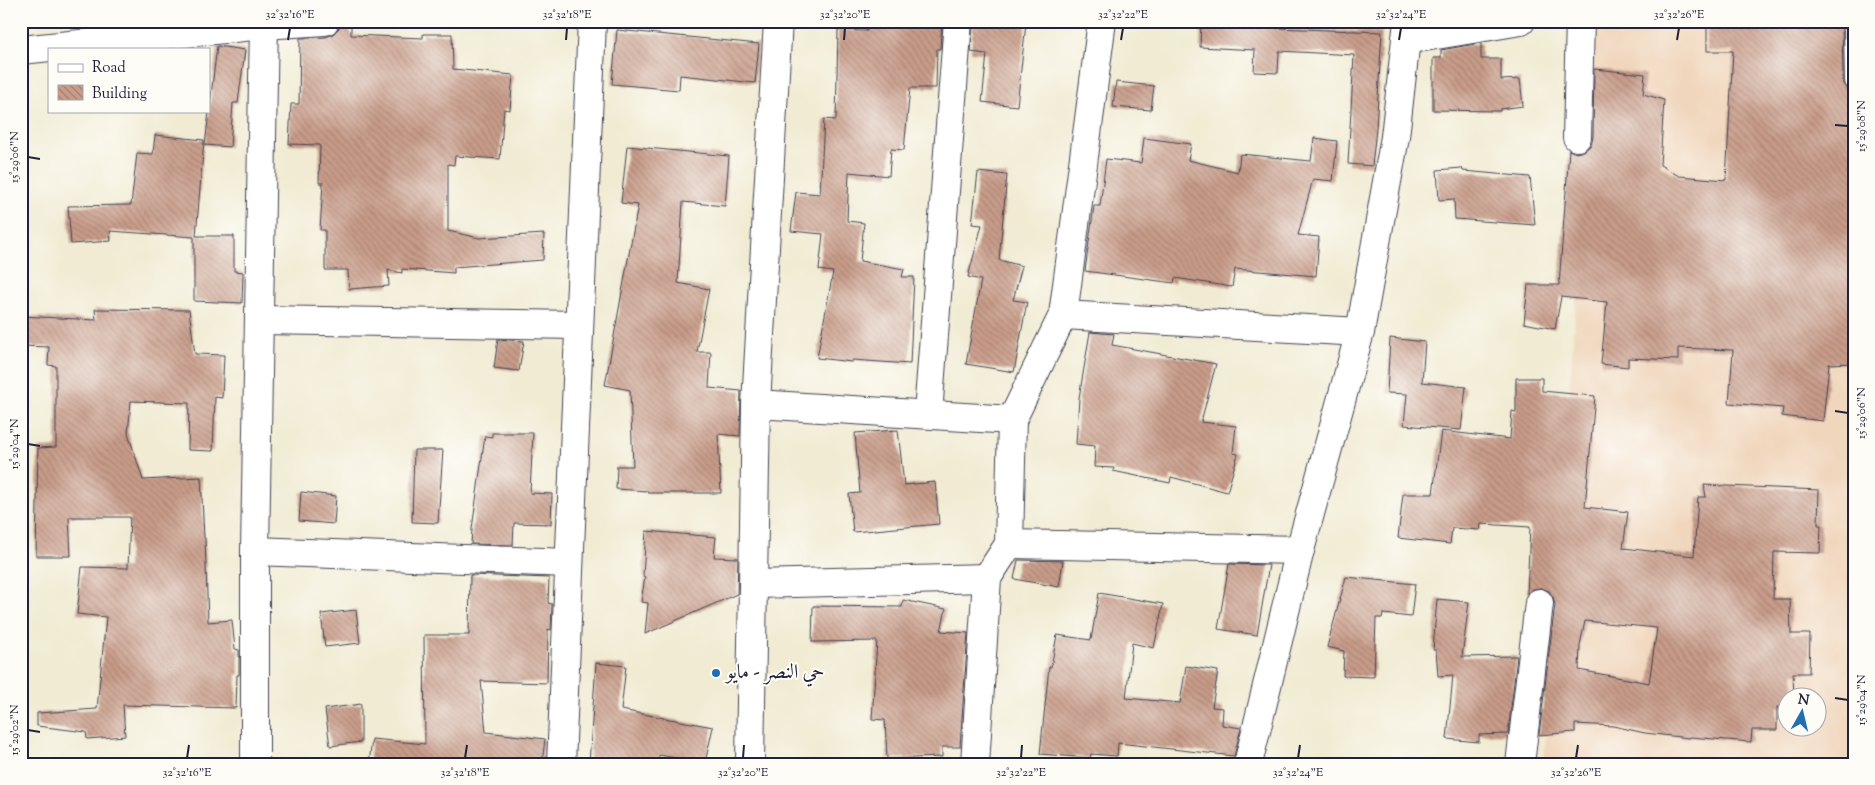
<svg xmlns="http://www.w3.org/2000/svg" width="1875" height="785" font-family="'Sorts Mill Goudy',Amiri,serif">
  <defs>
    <pattern id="building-back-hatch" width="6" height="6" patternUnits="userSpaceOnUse" patternTransform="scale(1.25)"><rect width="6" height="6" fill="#c99c89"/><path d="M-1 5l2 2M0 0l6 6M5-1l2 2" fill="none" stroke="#a37f71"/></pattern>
  </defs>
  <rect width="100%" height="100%" fill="#fdfcf7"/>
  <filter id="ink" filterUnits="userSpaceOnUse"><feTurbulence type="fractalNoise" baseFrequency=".02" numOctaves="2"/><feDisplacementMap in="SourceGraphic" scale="10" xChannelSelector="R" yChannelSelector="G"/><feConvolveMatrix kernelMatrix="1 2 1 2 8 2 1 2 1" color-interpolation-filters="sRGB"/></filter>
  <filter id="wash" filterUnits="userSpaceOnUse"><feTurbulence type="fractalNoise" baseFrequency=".0096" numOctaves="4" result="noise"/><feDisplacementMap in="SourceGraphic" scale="20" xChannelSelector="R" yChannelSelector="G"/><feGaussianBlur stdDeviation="1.12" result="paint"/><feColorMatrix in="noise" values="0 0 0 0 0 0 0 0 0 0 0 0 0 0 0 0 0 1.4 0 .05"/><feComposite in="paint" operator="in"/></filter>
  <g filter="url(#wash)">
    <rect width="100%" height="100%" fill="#f1ebd3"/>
    <path fill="#f0d6bc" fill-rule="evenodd" d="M1595 21H1854V764H1544ZM1788 698H1818V728H1788Z"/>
    <g id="blocks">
      <g fill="url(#building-back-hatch)" fill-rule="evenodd">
        <path d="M867 21H942L940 49H937L936 88H910L904 150 891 149 889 176 849 172 847 221 864 223 860 261 904 269 902 277H914L910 364 852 360V362L817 358 833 272 819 270 823 234 791 231 796 192 820 194 824 119 836 120 838 30 867 31Z"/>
        <path d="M973 21 1026 23 1017 106 982 102 987 54 971 52Z"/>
        <path d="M1201 21H1277L1276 28 1382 32 1376 129 1372 166 1348 164 1354 55 1279 51 1278 73 1254 72 1255 50 1200 47Z"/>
        <path d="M1707 21H1842L1843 82 1848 90 1854 92V363L1829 364 1823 421 1782 416 1783 408 1729 403 1733 350 1678 348V360L1628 358V367L1601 364 1607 302 1561 297 1555 329 1524 323 1528 285H1559L1569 150 1576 153 1584 151 1591 145 1593 137 1594 69 1645 74 1643 94 1664 100 1660 165 1679 176 1726 180 1733 51H1707Z"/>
        <path d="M340 24H351V35L423 38V34H452L453 69 513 75 510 110 504 109 500 159 455 156 454 165 448 164V231L479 238 544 234 543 260 454 267V273L402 269V273L388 270 389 286 349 289 348 270H325V230H320L323 183H319L320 145 289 144 291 104H299L300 38 326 37 333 34 339 28Z"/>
        <path d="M617 30 759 44 755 83 680 75 679 90 612 84Z"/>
        <path d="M1481 43V59H1501V80L1520 79 1523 106 1500 109V111L1433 110V58H1441V50Z"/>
        <path d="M217 46 245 50 238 103H233L230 147 205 145Z"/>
        <path d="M1116 82 1154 86 1151 110 1113 107Z"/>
        <path d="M155 135 204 140 196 236H234V271L243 272 242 303 194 301V237L110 231 111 241 71 244 68 206 131 205 137 153 153 154Z"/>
        <path d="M1144 138 1191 144 1188 160 1238 172 1240 154 1311 161 1314 138 1337 141 1333 181 1313 179 1298 235 1319 237 1316 276 1235 269 1232 287 1175 278 1174 283 1085 271 1094 206H1100L1106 159 1141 163Z"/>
        <path d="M627 146 729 156 725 206 683 202 678 283 709 289 697 352H711L709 388 741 391 740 436 718 434 721 493H648V491L616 489 617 466H633L630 390 605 385 638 205 621 203Z"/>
        <path d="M1462 168 1463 171 1530 177 1535 225 1455 219 1454 199 1439 200 1437 170Z"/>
        <path d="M978 172 1007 175 999 260 1022 266 1013 300 1027 302 1014 372 966 364 981 280 968 277 982 225 972 224Z"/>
        <path d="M95 309 189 310 195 354 224 355 222 398 215 397 213 451 188 450 189 403 131 401 128 433 143 480 201 477 204 538H205L208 622 232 620 235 649 239 650V675H237L236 708 123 705 125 736 87 739 86 732 37 726V713L97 709 106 617 77 614 82 567 128 568 130 517H69L71 556H36L38 448 56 447V366L48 365 49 347 21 346V316L96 320Z"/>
        <path d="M1090 332 1114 334 1112 345 1216 364 1201 422 1236 426 1233 453 1238 454 1227 492 1171 477 1170 483 1113 471 1114 468 1094 467 1095 446 1076 444 1079 398Z"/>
        <path d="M1390 338 1425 342 1422 382 1466 387 1461 430 1404 425 1407 394 1387 393Z"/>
        <path d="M498 339 524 341 519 371 494 368Z"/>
        <path d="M1516 378H1542V391L1595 396 1585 507 1628 512 1623 548 1694 556 1698 497H1706L1704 485 1819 490 1818 525H1821L1820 553 1774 552 1773 599H1790L1791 634H1810L1809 673H1793L1794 698H1788V706L1777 707V730H1752L1751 742 1690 737 1689 738 1645 733 1613 726 1575 724V732L1539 735 1555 604 1553 597 1549 591 1541 588 1533 589 1527 594 1530 527 1481 524 1480 530 1452 528 1450 544 1398 538 1403 494H1433L1441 431 1510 439 1512 411 1516 412ZM1585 621 1657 628 1649 683 1579 670 1580 645Z"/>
        <path d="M898 430 904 485 935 482 939 524 853 532 849 494 860 493 855 433Z"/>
        <path d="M492 433H533L530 493 552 494 551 524 514 523 513 545 471 544 472 529 485 436 492 437Z"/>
        <path d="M414 450H443L438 523 412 522Z"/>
        <path d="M301 492 336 496 334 524 299 521Z"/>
        <path d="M646 531 716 537 714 557 738 558 737 594 645 634 648 603 641 602 645 577 643 576Z"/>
        <path d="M1018 560 1063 561 1059 587 1014 579Z"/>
        <path d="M1229 564 1269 565 1257 635 1218 629Z"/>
        <path d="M470 575 549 578 548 603 552 604 551 630 548 629 547 683 481 681 486 732 545 739 542 764H369L372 739 425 744 424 635H469Z"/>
        <path d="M1346 577 1415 584 1411 617 1383 614 1382 618H1376L1374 677 1343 676 1344 651 1327 647Z"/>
        <path d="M1099 593 1163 604 1154 648 1132 643 1126 698 1180 703 1186 666 1218 671 1212 707 1223 708 1222 725 1241 728 1234 756 1118 743 1117 756 1091 754 1090 758 1040 754 1049 667H1051L1057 635 1091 640Z"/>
        <path d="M1437 599 1469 602 1462 657 1517 656 1508 734 1479 735V742L1447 739 1453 675 1438 676 1436 650H1433Z"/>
        <path d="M903 600 946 609 941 631 968 633 960 747H942V757L887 759 885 720 872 719 877 641 812 642 813 606 902 607Z"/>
        <path d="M356 610 360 643 325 647 321 614Z"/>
        <path d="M596 663 626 666 621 710 713 727 705 763 659 755 658 764H589Z"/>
        <path d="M361 704V742L330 746 325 709Z"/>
      </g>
    </g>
  </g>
  <g filter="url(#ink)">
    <use href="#blocks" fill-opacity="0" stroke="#414052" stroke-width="1"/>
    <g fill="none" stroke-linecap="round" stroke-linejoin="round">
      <defs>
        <path id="lane" d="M1853 21 1854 81"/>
        <g id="street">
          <path d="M1406 40 1521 21"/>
          <path d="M21 50 264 25 325 21"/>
          <path d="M1577 137 1580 21"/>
          <path d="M1063 315 1360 332"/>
          <path d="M259 320 578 325"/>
          <path d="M756 404 1012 420"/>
          <path d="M928 414 958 21"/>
          <path d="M1009 544 1300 550"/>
          <path d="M255 551 569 563"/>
          <path d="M753 584 987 578"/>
          <path d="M255 764V551L264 21"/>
          <path d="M561 764 592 21"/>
          <path d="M750 764 756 404 778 21"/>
          <path d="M975 764 987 578 1009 544 1012 420 1063 315 1102 21"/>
          <path d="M1248 764 1300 550 1360 332 1395 137 1408 21"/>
          <path d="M1520 764 1539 603"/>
        </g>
      </defs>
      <use href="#lane" stroke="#414052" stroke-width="20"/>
      <use href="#street" stroke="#414052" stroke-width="30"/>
      <use href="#lane" stroke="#fff" stroke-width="18"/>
      <use href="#street" stroke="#fff" stroke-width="28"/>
    </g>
  </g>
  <path fill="none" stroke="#22223b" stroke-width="2" d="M288 40 290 28M566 40 567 28M844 40 845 28M1121 40 1123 28M1399 40 1401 28M1677 40 1679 28M1835 125 1848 126M28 157 40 159M1835 411 1848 413M28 444 40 446M1835 698 1848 700M28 730 40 732M187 758 189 745M465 758 467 745M743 758 744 745M1021 758 1022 745M1298 758 1300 745M1576 758 1578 745"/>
  <circle fill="#1f6fb2" stroke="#fdfcf7" stroke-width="2" cx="716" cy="673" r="5"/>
  <g text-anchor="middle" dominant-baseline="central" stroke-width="4" stroke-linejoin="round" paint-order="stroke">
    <g font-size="20" fill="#22223b" stroke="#fdfcf7" text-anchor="start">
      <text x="726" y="673">حي النصر - مايو</text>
    </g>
  </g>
  <rect width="1875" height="785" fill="none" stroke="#fdfcf7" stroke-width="55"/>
  <rect x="48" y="48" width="162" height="65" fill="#fdfcf7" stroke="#a5a5ac"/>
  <rect x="58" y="64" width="25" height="8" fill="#ffffff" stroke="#a5a5ac"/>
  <text x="92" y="72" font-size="15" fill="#22223b">Road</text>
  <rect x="58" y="85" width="25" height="15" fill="url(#building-back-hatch)" stroke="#a5a5ac"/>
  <text x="92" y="98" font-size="15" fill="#22223b">Building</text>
  <g transform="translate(1802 712) rotate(8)"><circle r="24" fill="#fdfcf7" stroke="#a5a5ac"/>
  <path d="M0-4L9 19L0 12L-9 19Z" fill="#1f6fb2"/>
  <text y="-8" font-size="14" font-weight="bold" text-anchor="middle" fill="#22223b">N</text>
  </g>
  <rect x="28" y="28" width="1820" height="730" fill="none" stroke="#22223b" stroke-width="2"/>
  <g font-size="12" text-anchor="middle" fill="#22223b">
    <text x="290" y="18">32°32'16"E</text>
    <text x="567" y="18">32°32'18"E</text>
    <text x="845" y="18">32°32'20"E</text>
    <text x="1123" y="18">32°32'22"E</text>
    <text x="1401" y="18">32°32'24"E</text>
    <text x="1679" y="18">32°32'26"E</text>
    <text transform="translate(1861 126) rotate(-90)" y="4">15°29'08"N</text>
    <text transform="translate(14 157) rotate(-90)" y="4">15°29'06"N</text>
    <text transform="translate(1861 413) rotate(-90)" y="4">15°29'06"N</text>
    <text transform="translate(14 444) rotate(-90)" y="4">15°29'04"N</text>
    <text transform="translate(1861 700) rotate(-90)" y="4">15°29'04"N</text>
    <text transform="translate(14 730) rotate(-90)" y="4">15°29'02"N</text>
    <text x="187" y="776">32°32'16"E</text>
    <text x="465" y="776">32°32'18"E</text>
    <text x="743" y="776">32°32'20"E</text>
    <text x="1021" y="776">32°32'22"E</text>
    <text x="1298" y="776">32°32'24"E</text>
    <text x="1576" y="776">32°32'26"E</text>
  </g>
</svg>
